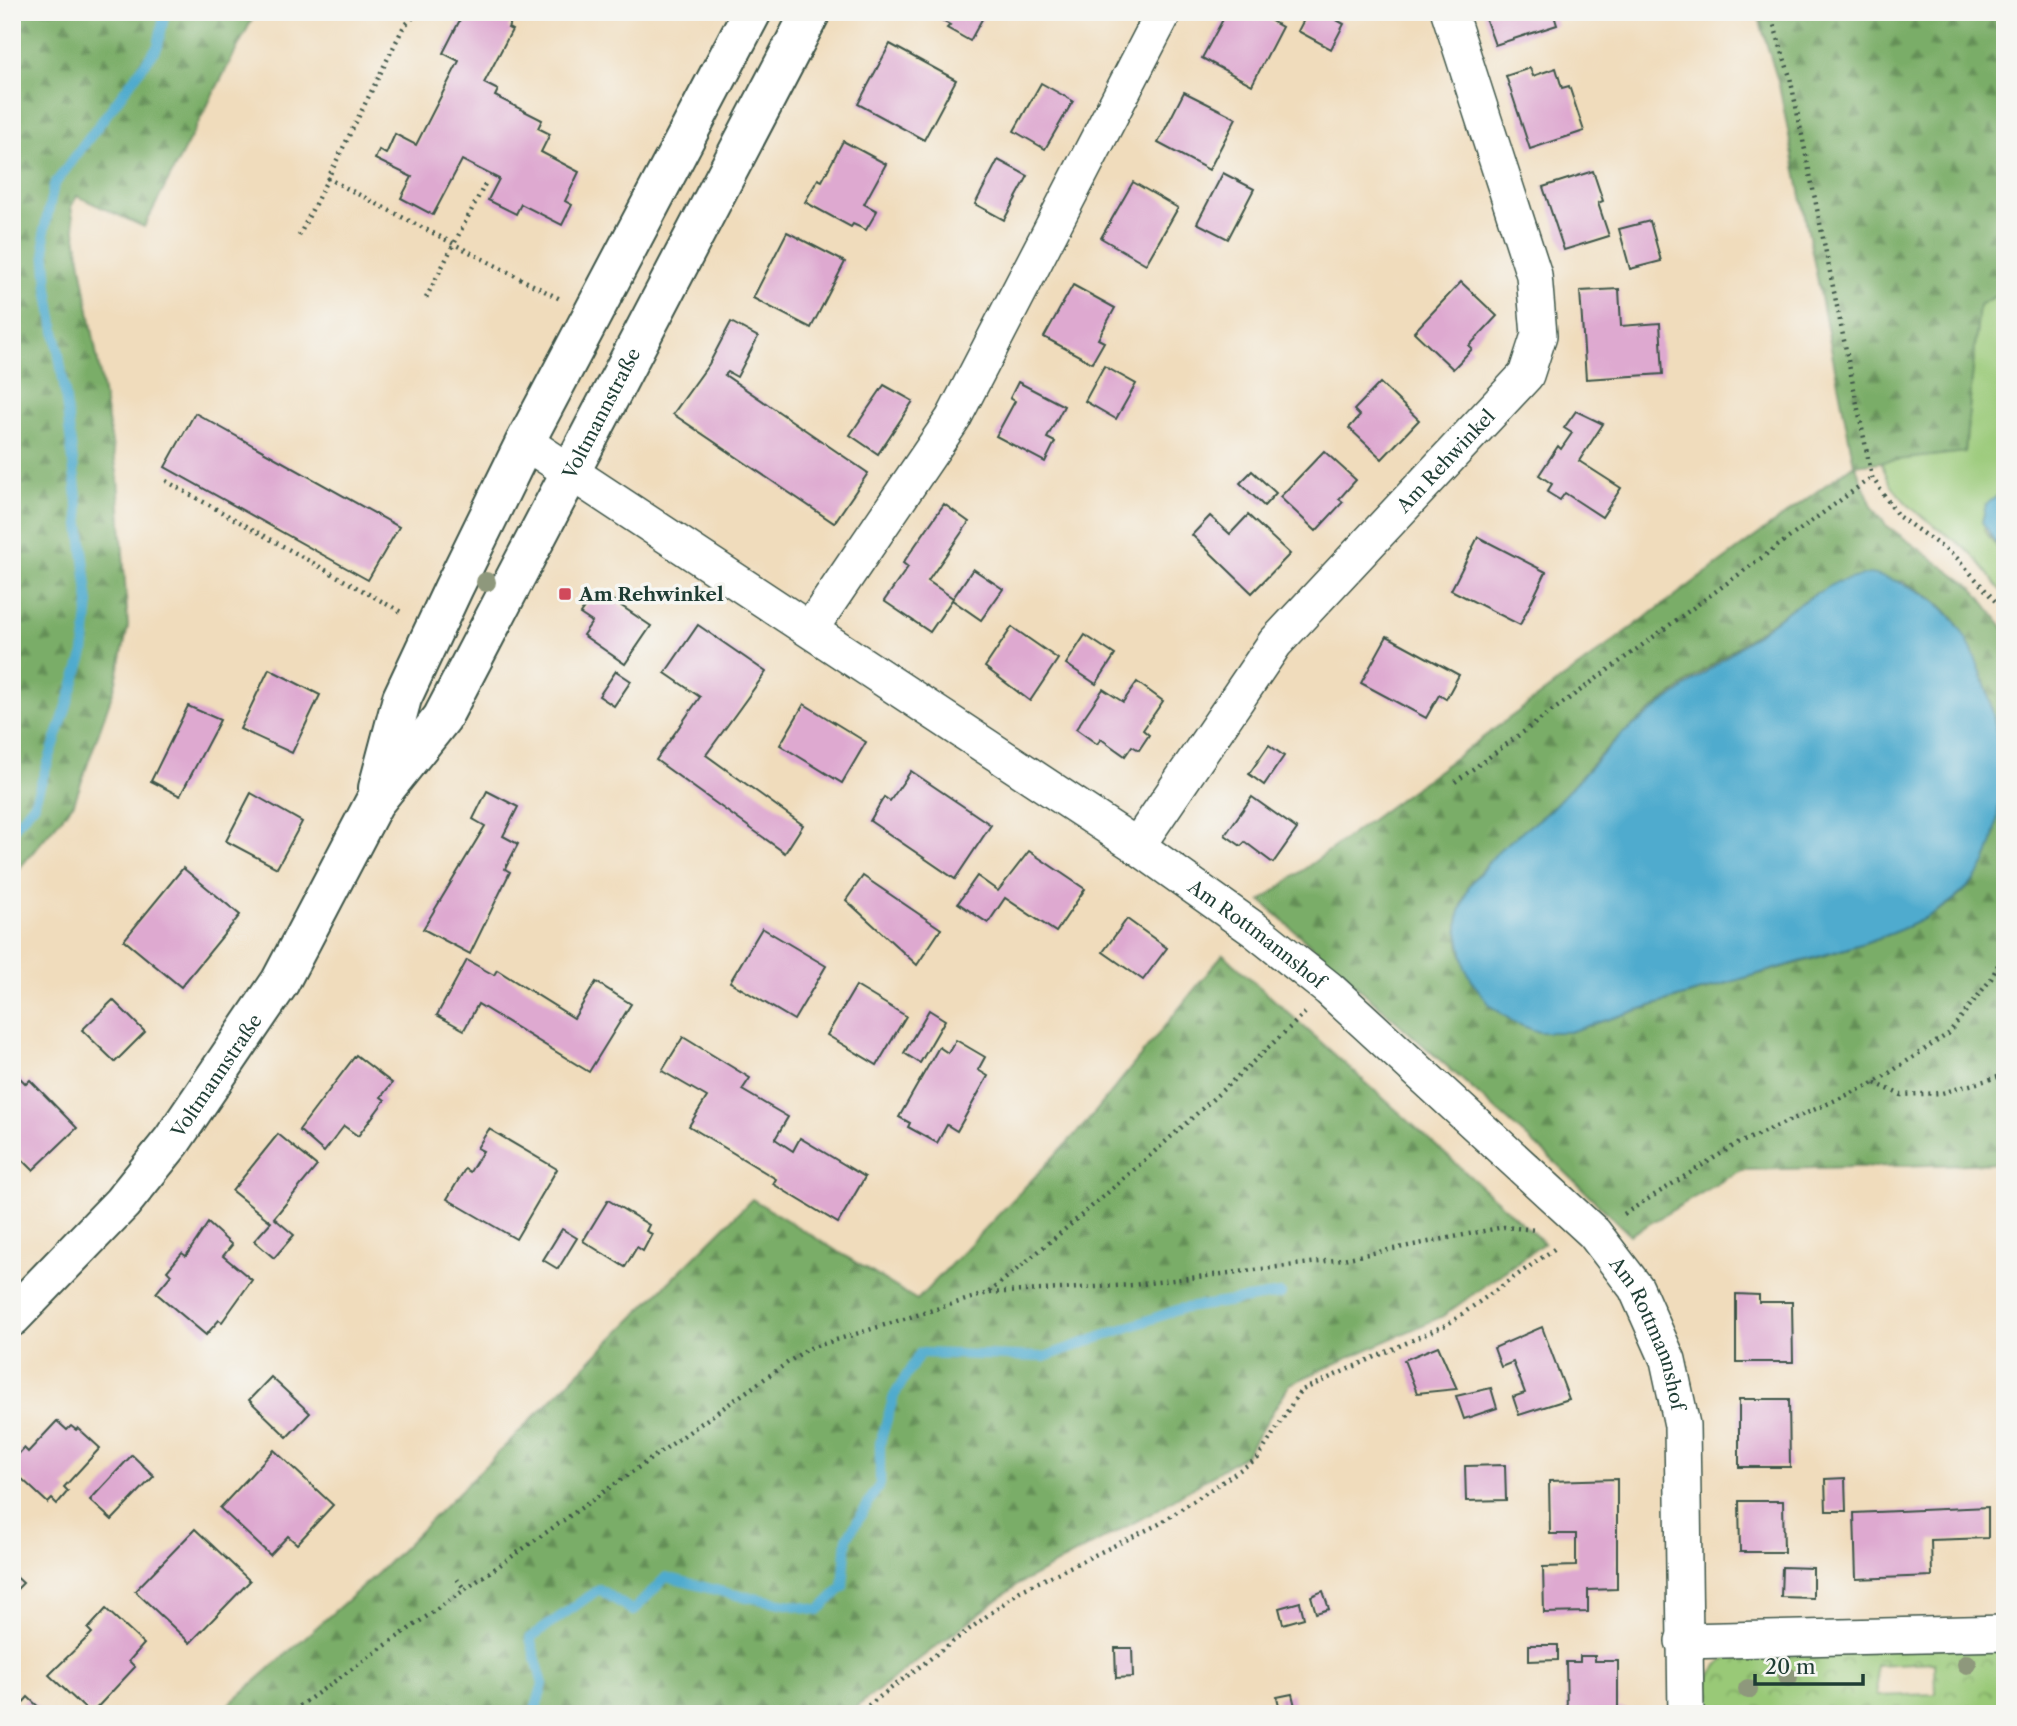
<svg xmlns="http://www.w3.org/2000/svg" width="2017" height="1726" font-family="'Libre Caslon Text',serif">
  <defs>
    <pattern id="forest-firs" width="22" height="20" patternUnits="userSpaceOnUse" patternTransform="scale(1.75)"><rect width="22" height="20" fill="#7aad68"/><path d="M5 1l3.5 6h-7zM16 11l3.5 6h-7z" fill="#638e56"/></pattern>
    <pattern id="park-crowns" width="20" height="18" patternUnits="userSpaceOnUse" patternTransform="scale(1.75)"><rect width="20" height="18" fill="#99c977"/><path d="M2 6a3 3 0 1 1 6 0M12 15a3 3 0 1 1 6 0" fill="none" stroke="#7ca462"/></pattern>
  </defs>
  <rect width="100%" height="100%" fill="#f6f6f2"/>
  <filter id="ink" filterUnits="userSpaceOnUse"><feTurbulence type="fractalNoise" baseFrequency=".0143" numOctaves="2"/><feDisplacementMap in="SourceGraphic" scale="14" xChannelSelector="R" yChannelSelector="G"/><feConvolveMatrix kernelMatrix="1 2 1 2 8 2 1 2 1" color-interpolation-filters="sRGB"/></filter>
  <filter id="wash" filterUnits="userSpaceOnUse"><feTurbulence type="fractalNoise" baseFrequency=".00686" numOctaves="4" result="noise"/><feDisplacementMap in="SourceGraphic" scale="28" xChannelSelector="R" yChannelSelector="G"/><feGaussianBlur stdDeviation="1.57" result="paint"/><feColorMatrix in="noise" values="0 0 0 0 0 0 0 0 0 0 0 0 0 0 0 0 0 1.4 0 .05"/><feComposite in="paint" operator="in"/></filter>
  <g filter="url(#wash)">
    <rect width="100%" height="100%" fill="#f0dcbc"/>
    <path fill="#99c977" stroke="#5c8356" stroke-width="2" d="M2005 291V491L1997 495 1984 530 2005 557V595C1992 580 1981 562 1966 549 1933 522 1894 506 1881 461L1965 452 1979 304Z"/>
    <g fill="url(#forest-firs)" stroke="#4c754e" stroke-width="2" fill-rule="evenodd">
      <path d="M12 12H256L144 227 77 196 71 207 118 478 128 627 115 686 74 803 12 877Z"/>
      <path d="M1757 12H2005V291L1979 305 1965 452 1855 465 1872 506 1886 525 1974 589 2005 629V1163L1741 1170 1630 1235 1558 1165 1261 901 1854 464 1779 85ZM1903 581C1921 591 1941 601 1953 619 1974 647 1995 702 1995 737 1995 785 2003 835 1976 877 1942 931 1812 958 1752 976 1691 994 1630 1012 1569 1032 1523 1032 1503 1023 1476 984 1456 956 1452 921 1468 889 1484 859 1522 833 1547 812 1574 788 1594 758 1621 735 1675 690 1734 648 1792 608L1818 592Z"/>
      <path d="M1223 954 1544 1243 1443 1316 1290 1384 1246 1454 1152 1513 1017 1585 847 1714H218L378 1573 752 1199 917 1300 1088 1121Z"/>
    </g>
    <path fill="url(#park-crowns)" stroke="#5c8356" stroke-width="2" fill-rule="evenodd" d="M2005 1646V1714H1701C1699 1687 1710 1671 1730 1654ZM1935 1662 1936 1694 1877 1696 1876 1665Z"/>
    <g fill="#50abce" stroke="#387481" stroke-width="2">
      <path d="M2005 491V557L1982 522 1986 504Z"/>
      <path d="M1870 574C1943 589 1968 627 1988 695 2003 744 2009 838 1974 880 1929 934 1832 951 1768 971 1701 991 1635 1010 1569 1032H1539L1515 1023 1491 1006 1474 984 1465 968 1458 931 1459 915 1469 886 1499 850 1549 811 1621 735 1792 608 1837 582Z"/>
    </g>
    <g fill="none" stroke-linecap="round" stroke-linejoin="round">
      <g stroke="#50abce" stroke-width="10">
        <path d="M12 830 34 804 61 724 84 653 89 603 65 392 48 288 44 231 54 185 158 46 165 12"/>
        <path d="M534 1714 543 1684 530 1638 599 1589 633 1611 666 1577 731 1594 819 1610 843 1587 847 1538 880 1484V1443L894 1396 920 1353 1044 1357 1180 1309 1281 1294"/>
      </g>
    </g>
    <g id="blocks">
      <g fill="#dea9d0">
        <path d="M464 12H516L508 28 512 30 484 83 498 90 495 96 542 120 538 128 550 134 541 152 579 172 565 201 572 205 562 225 521 204 516 214 488 200 499 179 462 160 433 215 401 198 412 177 375 159 379 150 386 154 395 134 416 145 459 61 443 53Z"/>
        <path d="M935 12H986L970 41 947 28 950 25 933 16Z"/>
        <path d="M1227 12H1255L1282 27 1252 85 1202 58Z"/>
        <path d="M1308 12H1322L1344 24 1331 49 1298 31Z"/>
        <path d="M1483 12H1553L1557 25 1495 45Z"/>
        <path d="M890 44 956 80 924 140 858 104Z"/>
        <path d="M1530 68 1533 76 1556 68 1562 88 1569 86 1584 131 1530 149 1506 76Z"/>
        <path d="M1041 83 1073 101 1045 149 1014 131Z"/>
        <path d="M1184 92 1236 118 1209 170 1158 143Z"/>
        <path d="M843 141 886 164 864 204 877 211 866 230 853 224 851 227 805 202 818 179 822 181Z"/>
        <path d="M998 160 1028 176 1004 220 975 204Z"/>
        <path d="M1593 171 1603 201 1598 203 1609 236 1564 250 1543 187Z"/>
        <path d="M1223 173 1254 189 1228 239 1197 223Z"/>
        <path d="M1133 182 1178 208 1146 264 1101 238Z"/>
        <path d="M1650 221 1661 261 1630 269 1619 229Z"/>
        <path d="M787 232 845 262 811 328 753 298Z"/>
        <path d="M1461 282 1497 316 1469 346 1472 349 1453 369 1414 332Z"/>
        <path d="M1073 285 1115 308 1098 339 1104 342 1092 363 1044 337Z"/>
        <path d="M1619 289 1621 326 1660 323 1663 374 1586 379 1580 291Z"/>
        <path d="M731 322 758 337 737 377 728 372 725 375 868 473 834 523 673 414 709 364Z"/>
        <path d="M1104 366 1136 384 1116 419 1085 401Z"/>
        <path d="M1018 382 1064 406 1047 438 1055 442 1045 462 996 436 1015 401 1010 398Z"/>
        <path d="M1380 383 1419 420 1382 459 1349 428 1360 416 1354 410Z"/>
        <path d="M884 385 913 401 878 454 850 435Z"/>
        <path d="M1576 411 1603 424 1579 461 1621 488 1602 517 1565 493 1560 500 1547 492 1552 484 1539 475 1558 446 1561 449 1572 433 1564 428Z"/>
        <path d="M195 413 399 527 368 580 165 467Z"/>
        <path d="M1324 451 1356 480 1339 499 1343 502 1316 531 1280 497Z"/>
        <path d="M1252 471 1276 493 1264 506 1240 483Z"/>
        <path d="M944 504 969 522 928 581 953 598 973 569 1003 589 981 620 952 600 930 632 884 601 908 567 903 563Z"/>
        <path d="M1248 515 1290 554 1252 593 1192 535 1210 516 1230 534Z"/>
        <path d="M1478 537 1546 572 1520 625 1451 590Z"/>
        <path d="M594 594 605 602 608 597 651 626 625 664 583 635 592 622 580 614Z"/>
        <path d="M698 625 766 672 706 755 803 825 785 853 656 760 700 697 665 673Z"/>
        <path d="M1012 627 1058 659 1030 701 985 667Z"/>
        <path d="M1085 635 1115 655 1096 684 1066 664Z"/>
        <path d="M1387 636 1459 675 1446 699 1439 695 1426 718 1361 683Z"/>
        <path d="M269 669 320 695 292 753 240 729Z"/>
        <path d="M616 671 631 681 614 706 599 696Z"/>
        <path d="M1137 682 1163 701 1143 730 1149 735 1139 750 1132 746 1125 756 1101 739 1097 744 1076 729 1103 689 1123 702Z"/>
        <path d="M804 704 866 742 842 783 780 745Z"/>
        <path d="M188 706 220 720 180 796 151 781Z"/>
        <path d="M1269 745 1284 756 1264 785 1249 774Z"/>
        <path d="M911 771 991 825 955 879 870 821 884 797 890 801Z"/>
        <path d="M487 791 518 807 503 836 518 844 505 869 510 872 470 954 423 929 485 826 473 819Z"/>
        <path d="M251 793 302 822 277 868 226 841Z"/>
        <path d="M1252 797 1297 829 1273 863 1245 842 1241 846 1225 835Z"/>
        <path d="M1029 851 1085 889 1056 932 1005 898 988 923 958 903 977 876 998 891Z"/>
        <path d="M183 868 240 915 181 987 124 940Z"/>
        <path d="M863 876 941 929 917 965 846 900Z"/>
        <path d="M1127 919 1167 948 1143 980 1103 952Z"/>
        <path d="M762 928 826 966 794 1020 730 982Z"/>
        <path d="M467 960 494 975 497 970 574 1018 596 982 631 1004 589 1072 478 1004 464 1030 437 1015Z"/>
        <path d="M856 986 906 1016 877 1065 827 1035Z"/>
        <path d="M113 1000 145 1032 115 1062 82 1030Z"/>
        <path d="M929 1010 945 1020 920 1063 904 1053Z"/>
        <path d="M683 1037 750 1078 742 1090 788 1117 775 1139 793 1151 800 1138 865 1177 838 1223 773 1184 776 1179 689 1126 707 1097 662 1071Z"/>
        <path d="M956 1040 985 1057 978 1070 988 1076 957 1131 947 1125 937 1143 908 1127 910 1123 899 1117 939 1047 948 1053Z"/>
        <path d="M356 1055 392 1083 381 1097 385 1100 358 1136 344 1126 324 1152 299 1130Z"/>
        <path d="M12 1070 26 1084 30 1080 77 1128 33 1170 12 1149Z"/>
        <path d="M489 1129 557 1169 516 1239 447 1199 465 1169 470 1172 483 1151 477 1148Z"/>
        <path d="M278 1134 317 1166 274 1218 294 1235 274 1258 254 1241 271 1222 232 1191Z"/>
        <path d="M608 1200 649 1225 646 1231 652 1234 643 1251 637 1247 625 1267 583 1241Z"/>
        <path d="M208 1223 232 1245 223 1256 252 1280 222 1322 219 1320 206 1335 156 1293 171 1275 167 1271 182 1253 186 1256Z"/>
        <path d="M562 1229 577 1238 558 1269 543 1260Z"/>
        <path d="M1736 1294 1759 1295V1302H1792L1793 1362H1736Z"/>
        <path d="M1542 1327 1569 1399 1519 1415 1513 1397 1525 1393 1519 1377 1513 1362 1501 1367 1494 1348Z"/>
        <path d="M1438 1346 1457 1389 1417 1393 1404 1360Z"/>
        <path d="M271 1377 310 1413 287 1437 249 1400Z"/>
        <path d="M1491 1388 1497 1408 1464 1419 1456 1396Z"/>
        <path d="M1739 1399H1789L1790 1467H1739Z"/>
        <path d="M57 1421 67 1430 71 1426 76 1430 78 1428 100 1448 64 1487 68 1491 57 1504 52 1499 48 1503 21 1478 18 1480 12 1474V1461L24 1448 28 1452Z"/>
        <path d="M274 1450 333 1505 297 1544 288 1536 270 1555 220 1508Z"/>
        <path d="M132 1455 154 1476 112 1520 90 1500Z"/>
        <path d="M1505 1465 1506 1500 1466 1501 1465 1466Z"/>
        <path d="M1845 1478 1846 1511H1826L1825 1479Z"/>
        <path d="M1617 1479V1589L1588 1590V1612L1544 1613 1543 1567 1576 1566V1534H1550L1549 1481Z"/>
        <path d="M1739 1501H1783L1784 1552H1740Z"/>
        <path d="M1988 1507V1538L1931 1540 1932 1576 1856 1579 1854 1513Z"/>
        <path d="M195 1529 250 1581 190 1643 135 1591Z"/>
        <path d="M1782 1567 1813 1568V1598L1781 1597Z"/>
        <path d="M12 1573 23 1583 12 1594Z"/>
        <path d="M1323 1591 1329 1609 1316 1613 1311 1596Z"/>
        <path d="M1300 1602 1304 1618 1283 1624 1279 1608Z"/>
        <path d="M106 1609 144 1644 129 1661 135 1667 91 1714 49 1675 92 1633 88 1629Z"/>
        <path d="M1529 1645H1558V1660L1529 1661Z"/>
        <path d="M1115 1648H1132L1133 1677 1116 1678Z"/>
        <path d="M1580 1656H1595V1661H1618V1708L1626 1709V1714H1567L1566 1662H1580Z"/>
        <path d="M1292 1694 1297 1714H1281L1277 1697Z"/>
        <path d="M28 1697 46 1714H13Z"/>
      </g>
    </g>
  </g>
  <g filter="url(#ink)">
    <use href="#blocks" fill-opacity="0" stroke="#3e5548" stroke-width="2"/>
    <g fill="none" stroke-linecap="round" stroke-linejoin="round">
      <defs>
        <g id="minor">
          <path id="s1" d="M525 442 1137 846 1255 930 1329 989 1594 1233 1636 1288 1668 1360 1682 1425 1686 1714"/>
          <path d="M811 628 953 419 1164 12"/>
          <path id="s2" d="M1137 846 1275 643 1526 375 1539 335 1534 275 1449 12"/>
          <path d="M1683 1641 2005 1633"/>
        </g>
        <g id="tertiary">
          <path d="M378 788 402 698 453 589 525 442 752 12"/>
          <path id="s3" d="M12 1317 122 1203 172 1141 280 982 374 803 442 718 811 12"/>
        </g>
      </defs>
      <use href="#minor" stroke="#3e5548" stroke-width="38"/>
      <use href="#tertiary" stroke="#3e5548" stroke-width="42"/>
      <g stroke="#3e5548" stroke-width="4.5" stroke-dasharray="2 5" stroke-linecap="butt">
        <path d="M1770 12 1790 77 1872 477 1898 516 1956 557 2005 612"/>
        <path d="M327 178 560 299"/>
        <path d="M299 236 404 26 419 12"/>
        <path d="M426 298 485 184"/>
        <path d="M166 481 401 612"/>
        <path d="M1455 782 1872 477"/>
        <path d="M1875 1083 1901 1095 1942 1093 2005 1075"/>
        <path d="M1624 1214 1735 1145 1874 1083 1948 1034 1991 979 2005 951"/>
        <path d="M989 1292C1098 1204 1203 1110 1305 1013"/>
        <path d="M457 1579 465 1590"/>
        <path d="M288 1714 807 1349 988 1293 1133 1285 1343 1259 1504 1227 1537 1230"/>
        <path d="M857 1714 1020 1591 1159 1524 1258 1458 1300 1391 1448 1324 1557 1247"/>
      </g>
      <use href="#minor" stroke="#fff" stroke-width="35"/>
      <use href="#tertiary" stroke="#fff" stroke-width="38"/>
    </g>
    <g fill="#8e987b">
      <circle cx="486" cy="582" r="10"/>
      <circle cx="1967" cy="1664" r="10"/>
      <circle cx="1788" cy="1677" r="10"/>
      <circle cx="1748" cy="1689" r="10"/>
    </g>
  </g>
  <rect fill="#d1495b" stroke="#f6f6f2" stroke-width="2.5" x="558" y="587" width="14" height="14" rx="3.5"/>
  <g text-anchor="middle" dominant-baseline="central" stroke-width="7" stroke-linejoin="round" paint-order="stroke">
    <g font-size="19" fill="#1f3d34" stroke="#f6f6f2">
      <text stroke="none"><textPath href="#s3" startOffset="1085">Voltmannstraße</textPath></text>
      <text stroke="none"><textPath href="#s2" startOffset="495">Am Rehwinkel</textPath></text>
      <text stroke="none"><textPath href="#s1" startOffset="882">Am Rottmannshof</textPath></text>
      <text stroke="none"><textPath href="#s3" startOffset="317">Voltmannstraße</textPath></text>
      <text stroke="none"><textPath href="#s1" startOffset="1449">Am Rottmannshof</textPath></text>
    </g>
    <g font-size="19" font-weight="bold" fill="#1f3d34" stroke="#f6f6f2" text-anchor="start">
      <text x="579" y="594">Am Rehwinkel</text>
    </g>
  </g>
  <rect width="2017" height="1726" fill="none" stroke="#f6f6f2" stroke-width="42"/>
  <path d="M1755 1674v10h108v-10" fill="none" stroke="#1f3d34" stroke-width="3.5"/>
  <text x="1765" y="1674" font-size="21" fill="#1f3d34" stroke="#f6f6f2" stroke-width="5" paint-order="stroke">20 m</text>
</svg>
